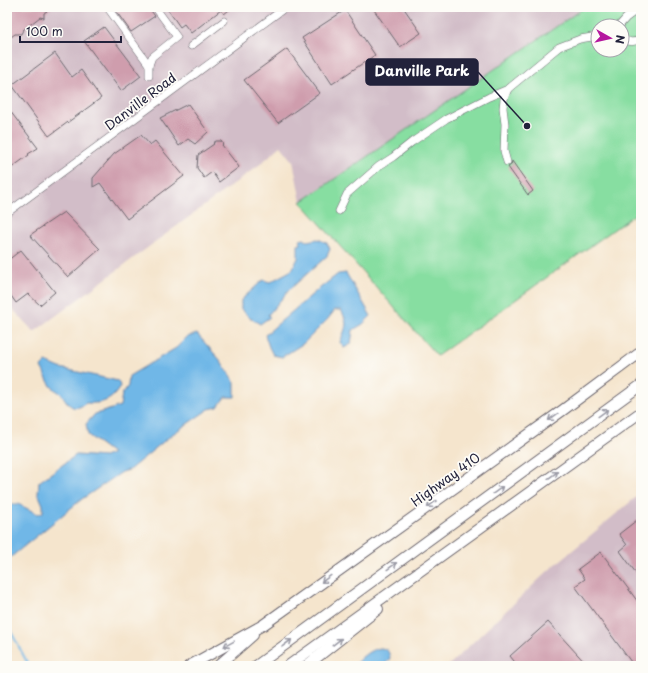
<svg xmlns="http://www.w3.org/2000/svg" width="648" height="673" font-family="'Playpen Sans',sans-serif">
  <rect width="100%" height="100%" fill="#fdfcf7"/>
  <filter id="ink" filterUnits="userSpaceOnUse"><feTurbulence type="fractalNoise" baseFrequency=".025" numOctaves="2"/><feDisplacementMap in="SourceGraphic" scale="8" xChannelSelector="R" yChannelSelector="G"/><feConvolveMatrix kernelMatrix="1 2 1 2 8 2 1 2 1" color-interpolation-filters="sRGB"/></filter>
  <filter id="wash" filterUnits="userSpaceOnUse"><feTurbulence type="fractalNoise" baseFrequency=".012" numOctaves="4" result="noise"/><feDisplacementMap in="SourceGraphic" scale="16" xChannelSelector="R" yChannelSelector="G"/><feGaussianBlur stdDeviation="0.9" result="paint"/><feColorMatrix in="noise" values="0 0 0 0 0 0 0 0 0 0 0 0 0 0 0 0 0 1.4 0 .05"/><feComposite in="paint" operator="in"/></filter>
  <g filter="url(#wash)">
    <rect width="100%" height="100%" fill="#f5e5cd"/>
    <g fill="#d2bdc8">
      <path d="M7 7H585L301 202 293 161 281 146 259 165 34 332 7 303Z"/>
      <path d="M641 493V666H448L549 570Z"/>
    </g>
    <path fill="#87dea1" stroke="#54806e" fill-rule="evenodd" d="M585 7H641V210L437 356 301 202ZM598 26H622V50H598Z"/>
    <g fill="#6fb7e7" stroke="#486c91">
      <path d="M304 239 307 241 318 239 327 243 330 249 327 256 289 290 268 315 270 317 260 324 250 318 241 309V300L263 280 270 282 292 270 298 258V245L301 244 300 240Z"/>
      <path d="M346 273 371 316 363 324 353 330 351 344 344 348 340 342C346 327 349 324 341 310H335L327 320 304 343 282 357 273 355 269 347 265 335 315 292 338 274Z"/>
      <path d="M197 334 221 361 235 383V397H225L218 407 209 409 174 433 129 470 122 472 82 499 11 557 7 558V507L11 504H18L38 514 43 512V505L38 493 39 482 76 455 105 457 112 453 88 435 86 424 95 414 112 409 120 406 122 394 128 386 129 376 176 348 187 337Z"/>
      <path d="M46 362 60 368 118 381 120 386C113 401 102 404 86 403 73 413 69 405 62 395 59 391 54 390 52 387 47 381 45 373 41 367Z"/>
      <path d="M381 648C387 649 389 651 390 658L384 666H353C361 658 369 649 381 648Z"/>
    </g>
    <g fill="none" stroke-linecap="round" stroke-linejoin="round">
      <path stroke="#6fb7e7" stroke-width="2" d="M7 624 29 666"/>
    </g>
    <g id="blocks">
      <g fill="#cf9dad">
        <path d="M7 7H53L44 13V18L40 17 23 30 21 34H15L7 40Z"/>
        <path d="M113 7H148L155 16 131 32Z"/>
        <path d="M166 7H233L224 14 221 10 191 33 184 24 180 27Z"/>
        <path d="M372 7H403L421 33 400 47Z"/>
        <path d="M345 10 375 55 332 84 302 38Z"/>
        <path d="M104 27 141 76 121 91 84 41Z"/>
        <path d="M287 49 320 93 278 123 244 80Z"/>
        <path d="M55 53 72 77 81 70 101 98 49 136 12 85Z"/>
        <path d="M188 104 208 132 195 144 188 139 179 146 160 118Z"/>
        <path d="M7 107 38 148 28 154 29 155 7 171Z"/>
        <path d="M141 135 150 145 155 141 184 176 127 219 100 183 93 187V178L114 154Z"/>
        <path d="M216 141H221L223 144 222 145 239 167 219 182 212 172 204 178 197 168 198 155 214 144 213 143Z"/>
        <path d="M512 161 533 191 528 195 508 167 511 165Z"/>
        <path d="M64 212 100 249 68 277 30 235Z"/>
        <path d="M21 250 55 292 40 305 28 294 16 303 7 290V261Z"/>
        <path d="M641 517V580L620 551 627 545 619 534Z"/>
        <path d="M601 552 641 606V666H634L575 586 585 579 578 569Z"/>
        <path d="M548 622 588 666H518L510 656Z"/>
      </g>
    </g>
  </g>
  <g filter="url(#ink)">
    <use href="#blocks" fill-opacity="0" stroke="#6c666e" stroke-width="1"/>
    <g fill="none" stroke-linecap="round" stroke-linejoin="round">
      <defs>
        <g id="minor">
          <path d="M107 7 149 65"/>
          <path d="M619 26 626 18 641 7"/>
          <path d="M622 38C628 43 634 42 641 40"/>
          <path d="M191 46 224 21"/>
          <path d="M149 76V65L152 57 177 37 155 7"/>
          <path d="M507 162 504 151 505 124 503 108 504 99 508 89"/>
          <path d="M339 211 347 194 379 166 393 157 412 142 446 119 489 97 508 89 559 47 580 39 598 36"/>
          <path d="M7 213 286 7"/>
        </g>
        <g id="highway">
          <path d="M189 666 263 625 563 410 641 352"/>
          <path d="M218 666 253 635"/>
          <path d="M256 666 641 385"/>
          <path d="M288 666 641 412"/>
          <path d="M306 666 378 609"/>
        </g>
      </defs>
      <use href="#minor" stroke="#6c666e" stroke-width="8"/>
      <use href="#highway" stroke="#6c666e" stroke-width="12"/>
      <use href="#minor" stroke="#fff" stroke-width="7"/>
      <use href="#highway" stroke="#fff" stroke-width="10"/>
    </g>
    <defs><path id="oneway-shaft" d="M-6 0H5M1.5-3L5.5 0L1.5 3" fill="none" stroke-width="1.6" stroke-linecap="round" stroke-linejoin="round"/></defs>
    <g stroke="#9c9ca7">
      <use href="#oneway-shaft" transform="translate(603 413) rotate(-36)"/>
      <use href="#oneway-shaft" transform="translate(553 417) rotate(144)"/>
      <use href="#oneway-shaft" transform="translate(553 475) rotate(-36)"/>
      <use href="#oneway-shaft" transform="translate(498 490) rotate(-36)"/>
      <use href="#oneway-shaft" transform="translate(432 504) rotate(144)"/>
      <use href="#oneway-shaft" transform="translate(392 566) rotate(-36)"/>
      <use href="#oneway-shaft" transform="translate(326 579) rotate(144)"/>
      <use href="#oneway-shaft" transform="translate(337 642) rotate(-38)"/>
      <use href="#oneway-shaft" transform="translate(287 643) rotate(-37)"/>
      <use href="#oneway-shaft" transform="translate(229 644) rotate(151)"/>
    </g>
  </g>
  <g text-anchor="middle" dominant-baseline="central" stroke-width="3.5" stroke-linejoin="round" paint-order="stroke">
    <g font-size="13" fill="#22223b" stroke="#fdfcf7">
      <text transform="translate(140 101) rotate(-37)">Danville Road</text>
      <text transform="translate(445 479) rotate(-36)">Highway 410</text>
    </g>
  </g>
  <path fill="none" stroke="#22223b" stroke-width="1.5" d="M527 126L478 72"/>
  <circle fill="#22223b" stroke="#fdfcf7" stroke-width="1.5" cx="527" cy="126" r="4"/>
  <rect fill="#22223b" stroke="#22223b" stroke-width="1.5" x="366" y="59" width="112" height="26" rx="4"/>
  <g font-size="14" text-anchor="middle" font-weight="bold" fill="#fff">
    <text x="422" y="76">Danville Park</text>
  </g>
  <rect width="648" height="673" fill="none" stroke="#fdfcf7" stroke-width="24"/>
  <g transform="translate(610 38) rotate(98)"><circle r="19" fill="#fdfcf7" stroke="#a5a5ac"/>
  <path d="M0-3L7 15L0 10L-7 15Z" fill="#b5179e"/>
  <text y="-6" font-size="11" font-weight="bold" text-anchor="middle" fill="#22223b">N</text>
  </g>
  <path d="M20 36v6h101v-6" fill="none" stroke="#22223b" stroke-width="2"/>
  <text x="26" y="36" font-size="12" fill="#22223b" stroke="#fdfcf7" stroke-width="3" paint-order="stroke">100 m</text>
</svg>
